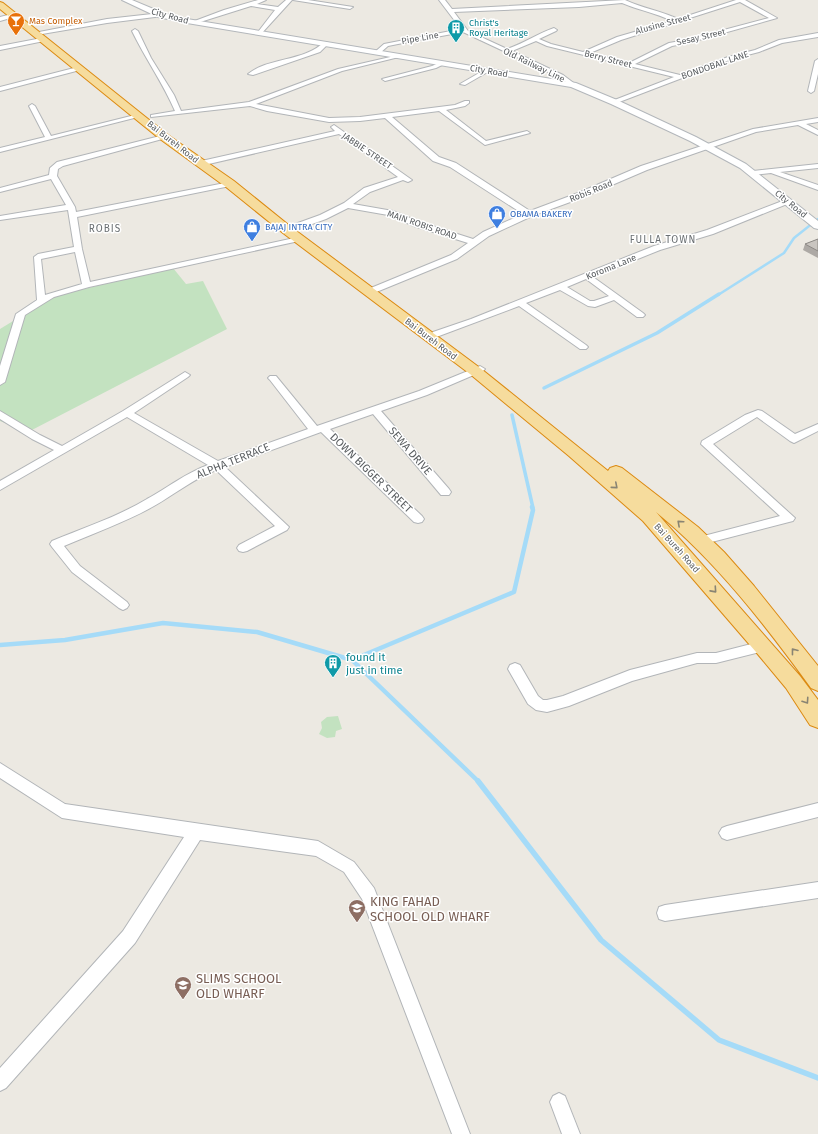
<svg xmlns="http://www.w3.org/2000/svg" width="818" height="1134" font-family="'Fira Sans',sans-serif">
  <rect width="100%" height="100%" fill="#ece9e2"/>
  <g fill="#c3e2c0">
    <path d="M173 268 186 284 203 281 227 329 28 432 0 421V329L54 296Z"/>
    <path d="M338 716 342 729 336 731 335 737 327 738 319 734 322 728 321 722 327 717Z"/>
  </g>
  <g fill="none" stroke-linecap="round" stroke-linejoin="round">
    <path stroke="#a5dbf8" stroke-width="2.5" d="M718 295 784 253 794 238 818 219"/>
    <g stroke="#a5dbf8" stroke-width="3.5">
      <path d="M544 388 657 333 719 294"/>
      <path d="M512 415 533 508"/>
    </g>
    <g stroke="#a5dbf8" stroke-width="4.5">
      <path d="M0 645 65 640 163 623 257 632 352 660 514 592 533 510 532 507"/>
      <path d="M352 660 479 782"/>
    </g>
    <path stroke="#a5dbf8" stroke-width="5.5" d="M478 781 601 940 719 1040 818 1078"/>
    <defs>
      <g id="minor">
        <path d="M258 0H266L257 4 278 7 286 0H292L261 34 258 32 275 10 251 6 197 23 192 22 224 10Z"/>
        <path d="M293 0H308L353 7 350 9Z"/>
        <path d="M439 0H445L452 9 625 0C642 8 661 11 678 19L736 0H745L777 18 688 43 672 46 635 64 680 75 728 57 755 50 779 40 818 33V37L782 43 759 52 732 59 614 104 612 103V101L674 77 547 46 536 41 512 51 563 75 575 84V86L573 87 559 77 463 32 398 44 388 46 380 53H376V51L384 44 461 29ZM740 2 769 18 686 40 669 43 629 63 590 53 621 40ZM622 3C639 10 656 13 672 21L617 37 583 52 551 44 539 39 556 31 557 30 554 28C537 34 525 43 507 49L468 31 454 12 579 7Z"/>
        <path d="M161 13 163 14V16L107 23 42 34 39 32 107 19Z"/>
        <path d="M12 14 14 15V17L0 21V17Z"/>
        <path d="M135 29 138 31 151 58 174 95 181 111 249 102 338 69 399 55V57L342 71 256 104 329 118 360 117 455 105 465 101H469V103L465 106 446 110 486 141 527 131 530 133 485 145 439 111 392 117 439 157 456 163 530 211 578 193 641 166 753 129 818 118V122L806 124 818 130V135L798 125 756 132 647 170 584 197 532 216 489 236 457 259 369 295 366 294 365 292 366 290 451 255 468 243 414 226 388 215 348 208 326 219 290 232H284V228L320 215 344 203 364 188 398 177 339 134 200 166 196 164 197 162 335 131 331 127 334 125 412 180 408 182 403 180 370 192 353 204 393 211 420 222 473 239 483 232 523 214 450 167 433 161 385 118 360 121 329 122 267 111 250 106 151 117V115L175 111C163 83 145 58 132 31Z"/>
        <path d="M42 38 45 40 44 41 0 50V46Z"/>
        <path d="M324 42 329 43 320 52 253 75 248 74C269 57 304 62 324 42Z"/>
        <path d="M818 59V74L814 91 811 93 808 91 815 61Z"/>
        <path d="M441 62 446 63 436 68 385 81 382 79 432 66Z"/>
        <path d="M78 67 81 69 80 70 0 91V87Z"/>
        <path d="M486 69 491 70 465 85 460 84Z"/>
        <path d="M32 104 35 106 51 136 139 114 142 116 0 152V148L45 137 29 106Z"/>
        <path d="M164 135 166 136V138L63 166 58 169 57 176 75 207 76 212 230 182 234 184 230 186 77 217 82 249 90 282 299 237 303 239 299 241 89 287 54 297 25 315 5 382 0 385V366L16 314 37 300 34 257 38 254 74 247 68 210 0 220V216L66 205 51 179 0 192V188L49 175 50 168 57 162ZM75 252 82 284 45 295 41 259Z"/>
        <path d="M818 164V168L780 172 818 185V190L771 173 753 175 749 173 753 171Z"/>
        <path d="M785 200H791L792 202 713 234 660 250 593 277 643 313 645 315 643 317H637L614 300 595 307 588 306 560 290 526 303 586 345 588 347 586 349H580L519 306 439 336 436 337 431 334 433 332 471 319 654 246 707 230ZM586 279 609 296 594 301H590L567 287Z"/>
        <path d="M480 366 485 369 483 371 427 395 381 411 449 489 451 492 449 495H441L373 414 330 429 422 516 424 519 422 522 418 523 414 522 321 432 225 467 289 527 287 530 247 551 243 552 239 551 237 548 239 545 275 526 216 470C193 479 175 494 154 506 126 522 94 533 64 546L80 566 127 602 129 605 127 608 123 610 119 608 72 572 52 547 50 544 52 541C83 528 117 517 147 499 167 488 186 473 208 465L127 417 0 490V481L54 450 32 439 0 419V411L40 435 62 446 123 411 185 372 190 375 188 377 134 413 218 461 308 429 270 380 268 378 270 376H276L317 426 419 391Z"/>
        <path d="M758 410 762 411 795 434 818 424V431L794 443 790 441 757 417 713 444 795 518 793 521 789 522 700 545 696 544 694 541 696 538 780 516 701 444 702 441 745 415Z"/>
        <path d="M763 641 768 642 769 646 768 650 716 663H697L632 681 569 706 547 712 536 710 528 704 508 669 510 665 515 663 520 665 538 696 543 700H547L563 696 630 670 697 653H716Z"/>
        <path d="M0 763 65 804 318 841 354 862 374 888 470 1134H452L362 899 344 872 316 856 200 840 135 943 6 1088 0 1091V1068L123 931 184 837 62 818 0 778Z"/>
        <path d="M818 803V817L727 840 722 838 719 833 722 828 727 826Z"/>
        <path d="M818 882V898L665 921 659 919 657 913 659 907 665 905Z"/>
        <path d="M559 1093 565 1096 580 1134H562L550 1102 553 1096Z"/>
      </g>
      <path id="secondary" d="M122 0H132L163 13 187 19 576 83 617 100 696 137 746 164 818 221V229L814 228 740 168 690 141 611 104 571 87 187 23 158 17Z"/>
      <path id="trunk" d="M0 2 3 3 168 135 234 181 291 227 480 368 608 471 610 468 616 466 622 468 698 527 724 552 754 586 818 666V691L811 688C765 625 717 562 656 512L800 676 818 700V728L810 725 786 688 756 652 643 521 569 456 470 374 283 233 226 187 160 139 0 9Z"/>
    </defs>
    <use href="#minor" stroke="#b2b5b8" stroke-width="2"/>
    <use href="#secondary" stroke="#b3b7bb" stroke-width="2"/>
    <use href="#trunk" stroke="#dc8a11" stroke-width="2"/>
    <use href="#minor" fill="#fff" fill-rule="evenodd"/>
    <use href="#secondary" fill="#fff" fill-rule="evenodd"/>
    <use href="#trunk" fill="#f6dc9d" fill-rule="evenodd"/>
  </g>
  <path fill="#ada9a5" d="M818 239V258L803 250 805 244Z"/>
  <path fill="#c9c5c0" stroke="#8d8a86" d="M818 239V251L805 244Z"/>
  <defs><path id="oneway-chevron" d="M-2-3.5L2.5 0L-2 3.5" fill="none" stroke-width="1.6" stroke-linecap="round" stroke-linejoin="round"/></defs>
  <g stroke="#898473">
    <use href="#oneway-chevron" transform="translate(615 486) rotate(41)"/>
    <use href="#oneway-chevron" transform="translate(680 523) rotate(-138)"/>
    <use href="#oneway-chevron" transform="translate(714 590) rotate(48)"/>
    <use href="#oneway-chevron" transform="translate(794 651) rotate(-128)"/>
    <use href="#oneway-chevron" transform="translate(806 701) rotate(56)"/>
  </g>
  <defs>
    <symbol id="bar-pin" viewBox="-11 -11 22 30"><path d="M0 17L-7.5 6A9.5 9.5 0 1 1 7.5 6Z" fill="#e8710a" stroke="#fff"/><path d="M-6-5H6L.8 .8V4.5H3.5V6h-7V4.5H-.8V.8Z" fill="#fff"/></symbol>
    <symbol id="building-pin" viewBox="-11 -11 22 30"><path d="M0 17L-7.5 6A9.5 9.5 0 1 1 7.5 6Z" fill="#0f9aa8" stroke="#fff"/><path d="M-4-6H4V6H1V3H-1V6H-4ZM-2.5-4.3h1.7v1.8h-1.7ZM.8-4.3h1.7v1.8H.8ZM-2.5-1h1.7V.8h-1.7ZM.8-1h1.7V.8H.8Z" fill="#fff"/></symbol>
    <symbol id="shop-pin" viewBox="-11 -11 22 30"><path d="M0 17L-7.5 6A9.5 9.5 0 1 1 7.5 6Z" fill="#3f7fe0" stroke="#fff"/><path d="M-5-2.5h2.3a2.7 3.5 0 0 1 5.4 0H5L5.5 6h-11ZM-1.5-2.5h3a1.5 2.3 0 0 0-3 0Z" fill="#fff"/></symbol>
    <symbol id="school-pin" viewBox="-11 -11 22 30"><path d="M0 17L-7.5 6A9.5 9.5 0 1 1 7.5 6Z" fill="#8d6e63" stroke="#fff"/><path d="M0-5L7-2L0 1L-7-2ZM-4 1L0 2.5L4 1V4Q0 6-4 4Z" fill="#fff"/></symbol>
  </defs>
  <g fill-rule="evenodd">
    <use href="#bar-pin" x="6" y="11" width="20" height="27"/>
    <use href="#building-pin" x="446" y="18" width="20" height="27"/>
    <use href="#shop-pin" x="487" y="204" width="20" height="27"/>
    <use href="#shop-pin" x="242" y="217" width="20" height="27"/>
    <use href="#building-pin" x="323" y="653" width="20" height="27"/>
    <use href="#school-pin" x="347" y="898" width="20" height="27"/>
    <use href="#school-pin" x="173" y="975" width="20" height="27"/>
  </g>
  <g text-anchor="middle" dominant-baseline="central" stroke-width="3" stroke-linejoin="round" paint-order="stroke">
    <g font-size="9" fill="#5a5e61" stroke="#fff">
      <text transform="translate(170 16) rotate(15)">City Road</text>
      <text transform="translate(663 24) rotate(-15)">Alusine Street</text>
      <text transform="translate(701 37) rotate(-13)">Sesay Street</text>
      <text transform="translate(420 38) rotate(-10)">Pipe Line</text>
      <text transform="translate(608 59) rotate(14)">Berry Street</text>
      <text transform="translate(534 65) rotate(26)">Old Railway Line</text>
      <text transform="translate(715 65) rotate(-19)">BONDOBAIL LANE</text>
      <text transform="translate(489 71) rotate(10)">City Road</text>
      <text transform="translate(173 142) rotate(38)">Bai Bureh Road</text>
      <text transform="translate(367 151) rotate(34)">JABBIE STREET</text>
      <text transform="translate(591 191) rotate(-22)">Robis Road</text>
      <text transform="translate(791 204) rotate(39)">City Road</text>
      <text transform="translate(422 225) rotate(19)">MAIN ROBIS ROAD</text>
      <text transform="translate(611 267) rotate(-22)">Koroma Lane</text>
      <text transform="translate(431 339) rotate(37)">Bai Bureh Road</text>
      <text transform="translate(677 548) rotate(48)">Bai Bureh Road</text>
    </g>
    <g font-size="9" fill="#c56008" stroke="#fff" text-anchor="start">
      <text x="29" y="21">Mas Complex</text>
    </g>
    <g font-size="9" fill="#0d838f" stroke="#fff" text-anchor="start">
      <text x="469" y="23">Christ's<tspan x="469" dy="10">Royal Heritage</tspan></text>
    </g>
    <g font-size="9" fill="#366cbe" stroke="#fff" text-anchor="start">
      <text x="510" y="214">OBAMA BAKERY</text>
      <text x="265" y="227">BAJAJ INTRA CITY</text>
    </g>
    <g font-size="10" letter-spacing="1" fill="#6b7073" stroke="#fff">
      <text x="105" y="229">ROBIS</text>
      <text x="663" y="240">FULLA TOWN</text>
    </g>
    <g font-size="11" fill="#5a5e61" stroke="#fff">
      <text transform="translate(410 451) rotate(49)">SEWA DRIVE</text>
      <text transform="translate(233 461) rotate(-22)">ALPHA TERRACE</text>
      <text transform="translate(371 473) rotate(44)">DOWN BIGGER STREET</text>
    </g>
    <g font-size="11" fill="#0d838f" stroke="#fff" text-anchor="start">
      <text x="346" y="657">found it<tspan x="346" dy="13">just in time</tspan></text>
    </g>
    <g font-size="13" fill="#785e54" stroke="#fff" text-anchor="start">
      <text x="370" y="901">KING FAHAD<tspan x="370" dy="15">SCHOOL OLD WHARF</tspan></text>
      <text x="196" y="978">SLIMS SCHOOL<tspan x="196" dy="15">OLD WHARF</tspan></text>
    </g>
  </g>
</svg>
